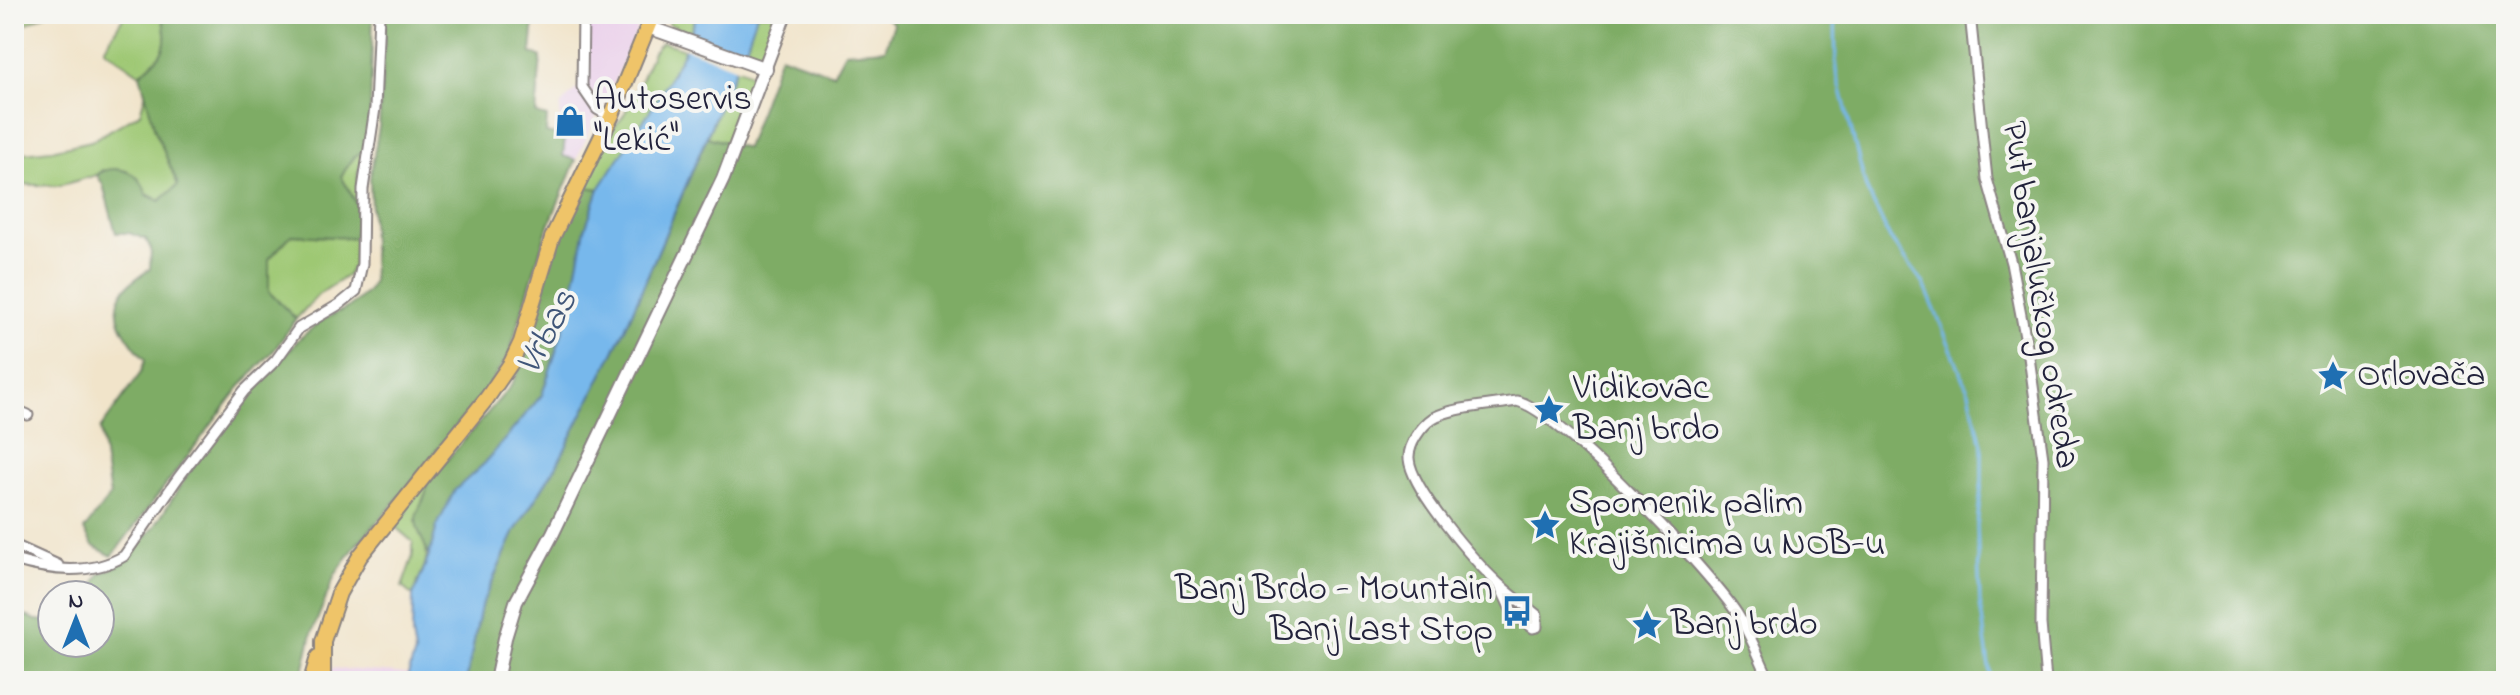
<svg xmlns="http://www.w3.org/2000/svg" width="2520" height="695" font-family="'Indie Flower',sans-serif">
  <rect width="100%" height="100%" fill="#f6f6f2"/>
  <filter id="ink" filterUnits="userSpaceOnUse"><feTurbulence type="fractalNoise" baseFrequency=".0125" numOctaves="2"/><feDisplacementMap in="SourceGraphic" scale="16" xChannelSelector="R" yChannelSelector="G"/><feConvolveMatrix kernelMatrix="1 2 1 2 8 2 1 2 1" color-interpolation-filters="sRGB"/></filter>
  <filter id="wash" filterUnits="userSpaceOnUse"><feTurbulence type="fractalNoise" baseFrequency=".006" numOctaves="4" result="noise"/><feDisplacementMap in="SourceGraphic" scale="32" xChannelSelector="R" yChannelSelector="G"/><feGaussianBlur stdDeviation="1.8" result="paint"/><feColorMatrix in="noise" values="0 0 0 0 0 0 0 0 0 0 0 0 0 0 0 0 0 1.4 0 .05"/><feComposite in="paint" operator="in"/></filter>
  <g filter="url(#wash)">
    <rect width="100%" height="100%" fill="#f1e4ca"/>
    <g fill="#ebd1eb">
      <path d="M586 14H628L642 18 604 106 585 87Z"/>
      <path d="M581 89 597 115 576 160 563 156 557 135 561 105 575 90Z"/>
      <path d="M331 668 408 674 406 681H330Z"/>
    </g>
    <g fill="#9ec873" stroke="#607557" stroke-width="2">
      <path d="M14 14H46L14 30Z"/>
      <path d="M125 14H162C169 49 166 51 140 74L104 49Z"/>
      <path d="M667 14H697L690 33 669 24Z"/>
      <path d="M757 14H778C772 32 768 59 744 53Z"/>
      <path d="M662 42 685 49C659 97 633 146 599 189L587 187 583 182 611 131 622 118 633 98 653 52Z"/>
      <path d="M736 67 748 72 753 84 728 143 707 137Z"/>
      <path d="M146 92 155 130 178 185 160 201 102 170 97 175 58 186 14 184V154L51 150 91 141 140 113Z"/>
      <path d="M365 150 358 174 357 205 341 176 355 156Z"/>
      <path d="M291 235 355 238 353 266 348 275 318 295 296 319 269 292V259Z"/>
      <path d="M426 484 428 491 423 499 417 526C436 563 423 561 413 596L402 587 413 556V542L393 525Z"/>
    </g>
    <g fill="#7eac65" stroke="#506750" stroke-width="2">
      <path d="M162 14H373L370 118 365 150 355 156 341 176 357 205 355 238 291 235 269 259V292L296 319 275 349 240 387 112 556 93 546 84 530 110 496 100 429 140 374 145 360C130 341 106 316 124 290 129 282 142 275 150 269L151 249 146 239 129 233H116L103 185 97 175C110 164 132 169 141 182 144 186 145 191 147 195L160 201 178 185 155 130 140 74C166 51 169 49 162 14Z"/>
      <path d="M386 14H531L534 20 531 53 541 57 536 114 547 117 546 133 565 137 563 156 576 160 546 232 509 355 485 391 391 507 357 544 335 575 312 633 301 681H14V611L36 620 52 621V643H100V595H88L100 574 125 562 155 526 213 434 259 386 299 339 322 320 349 307 367 292 373 281 370 177 379 127Z"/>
      <path d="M882 14H2506V681H466L481 606 515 531 557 465 625 329 707 137 746 148 780 55 833 74 845 52 885 49 894 24Z"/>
      <path d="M583 182 587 187 599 189 585 229 569 311 542 395 485 463 455 490 437 526 429 556C426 544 416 532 416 520 416 507 429 498 426 484L511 386 530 347 537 308 551 254Z"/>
    </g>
    <path fill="#77b8ec" stroke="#4c6d94" stroke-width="2" d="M697 14H757L744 53 736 67 625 329 557 465 515 531 481 606 466 681H406L415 653 412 635 413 596 429 556 437 526 455 490 485 463 542 395 569 311 585 229 599 189 657 100 685 49Z"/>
    <path fill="#f1e4ca" d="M686 32 748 54 739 69 682 47Z"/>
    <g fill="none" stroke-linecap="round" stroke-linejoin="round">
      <path stroke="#77b8ec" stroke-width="3" d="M1835 14 1836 70 1866 188 1890 238 1924 284 1969 392 1982 445V480L1977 526 1980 603 1991 681"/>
    </g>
  </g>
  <g filter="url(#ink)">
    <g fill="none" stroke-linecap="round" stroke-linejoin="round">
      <defs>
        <g id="minor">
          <path d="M583 14 582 87 597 109 611 117"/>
          <path d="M1970 14 1987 179 2011 263 2029 357 2043 458 2041 624 2046 681"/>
          <path d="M14 409 28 415"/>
          <path d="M14 545 58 565"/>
          <path d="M14 560C50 571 90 576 124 556L178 478 244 391 276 360 299 328 340 304 356 291 362 264 363 189 375 108 379 14"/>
          <path d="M1499 584 1512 612 1533 628 1537 627V615C1525 605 1511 595 1499 584 1475 562 1412 490 1409 459 1408 445 1421 426 1433 418 1452 407 1495 405 1517 401 1561 411 1705 568 1734 609 1749 630 1759 658 1770 681"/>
        </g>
        <g id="tertiary">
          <path d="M648 27 766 69"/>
          <path d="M496 681 505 638 516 602 553 533 723 179 785 14"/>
        </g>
        <g id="primary">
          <path d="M311 681 318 657"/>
          <path d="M323 681V641L339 593 360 556 487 398 511 363 521 342 552 238 611 117 653 14"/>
        </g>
      </defs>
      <use href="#minor" stroke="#8a8382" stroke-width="13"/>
      <use href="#tertiary" stroke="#8a8382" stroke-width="16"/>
      <use href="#primary" stroke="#8a8382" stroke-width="18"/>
      <use href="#minor" stroke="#fff" stroke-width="9"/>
      <use href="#tertiary" stroke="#fff" stroke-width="12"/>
      <use href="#primary" stroke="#efc469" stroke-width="14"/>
    </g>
  </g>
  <defs>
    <symbol id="shop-bare" viewBox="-9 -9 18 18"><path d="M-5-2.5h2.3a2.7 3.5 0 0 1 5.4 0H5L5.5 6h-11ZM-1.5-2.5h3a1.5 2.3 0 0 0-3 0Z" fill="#1f6fb2" stroke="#f6f6f2" stroke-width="2.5" paint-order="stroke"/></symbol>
    <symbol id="sight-bare" viewBox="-9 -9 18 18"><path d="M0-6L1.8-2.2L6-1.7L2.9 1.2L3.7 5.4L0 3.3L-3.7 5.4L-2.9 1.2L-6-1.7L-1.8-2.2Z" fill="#1f6fb2" stroke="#f6f6f2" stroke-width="2.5" paint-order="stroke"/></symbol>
    <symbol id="bus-bare" viewBox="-9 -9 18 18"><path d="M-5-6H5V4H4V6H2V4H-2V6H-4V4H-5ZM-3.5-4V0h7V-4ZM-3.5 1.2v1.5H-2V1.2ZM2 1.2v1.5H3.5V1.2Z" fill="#1f6fb2" stroke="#f6f6f2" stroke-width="2.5" paint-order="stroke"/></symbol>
  </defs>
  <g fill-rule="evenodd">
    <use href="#shop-bare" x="548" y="99" width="44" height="44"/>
    <use href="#sight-bare" x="2311" y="354" width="44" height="44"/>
    <use href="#sight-bare" x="1527" y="388" width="44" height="44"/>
    <use href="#sight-bare" x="1523" y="503" width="44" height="44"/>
    <use href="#bus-bare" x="1495" y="589" width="44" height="44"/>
    <use href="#sight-bare" x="1625" y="603" width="44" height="44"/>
  </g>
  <g text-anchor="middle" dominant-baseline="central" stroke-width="8" stroke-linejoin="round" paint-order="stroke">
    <g font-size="36" fill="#22223b" stroke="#f6f6f2" text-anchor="start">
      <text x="594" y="100">Autoservis<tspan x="594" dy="41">"Lekić"</tspan></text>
      <text x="2357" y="376">Orlovača</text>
      <text x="1573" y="389">Vidikovac<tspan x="1573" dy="41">Banj brdo</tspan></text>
      <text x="1569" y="504">Spomenik palim<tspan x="1569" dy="41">Krajišnicima u NOB-u</tspan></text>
      <text x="1493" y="590" text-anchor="end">Banj Brdo - Mountain<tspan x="1493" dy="41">Banj Last Stop</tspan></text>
      <text x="1671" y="625">Banj brdo</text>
    </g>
    <g font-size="36" fill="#22223b" stroke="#f6f6f2">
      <text transform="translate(2039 295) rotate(81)">Put banjalučkog odreda</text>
    </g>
    <g font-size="38" font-style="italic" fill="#405679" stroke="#f6f6f2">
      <text transform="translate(548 333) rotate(-62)">Vrbas</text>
    </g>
  </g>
  <rect width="2520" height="695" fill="none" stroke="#f6f6f2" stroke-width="48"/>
  <g transform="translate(76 619)"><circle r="38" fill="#f6f6f2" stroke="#a1a1a9" stroke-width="2"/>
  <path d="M0-6L14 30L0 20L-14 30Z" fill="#1f6fb2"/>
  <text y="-12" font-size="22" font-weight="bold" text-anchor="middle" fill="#22223b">N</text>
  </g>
</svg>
